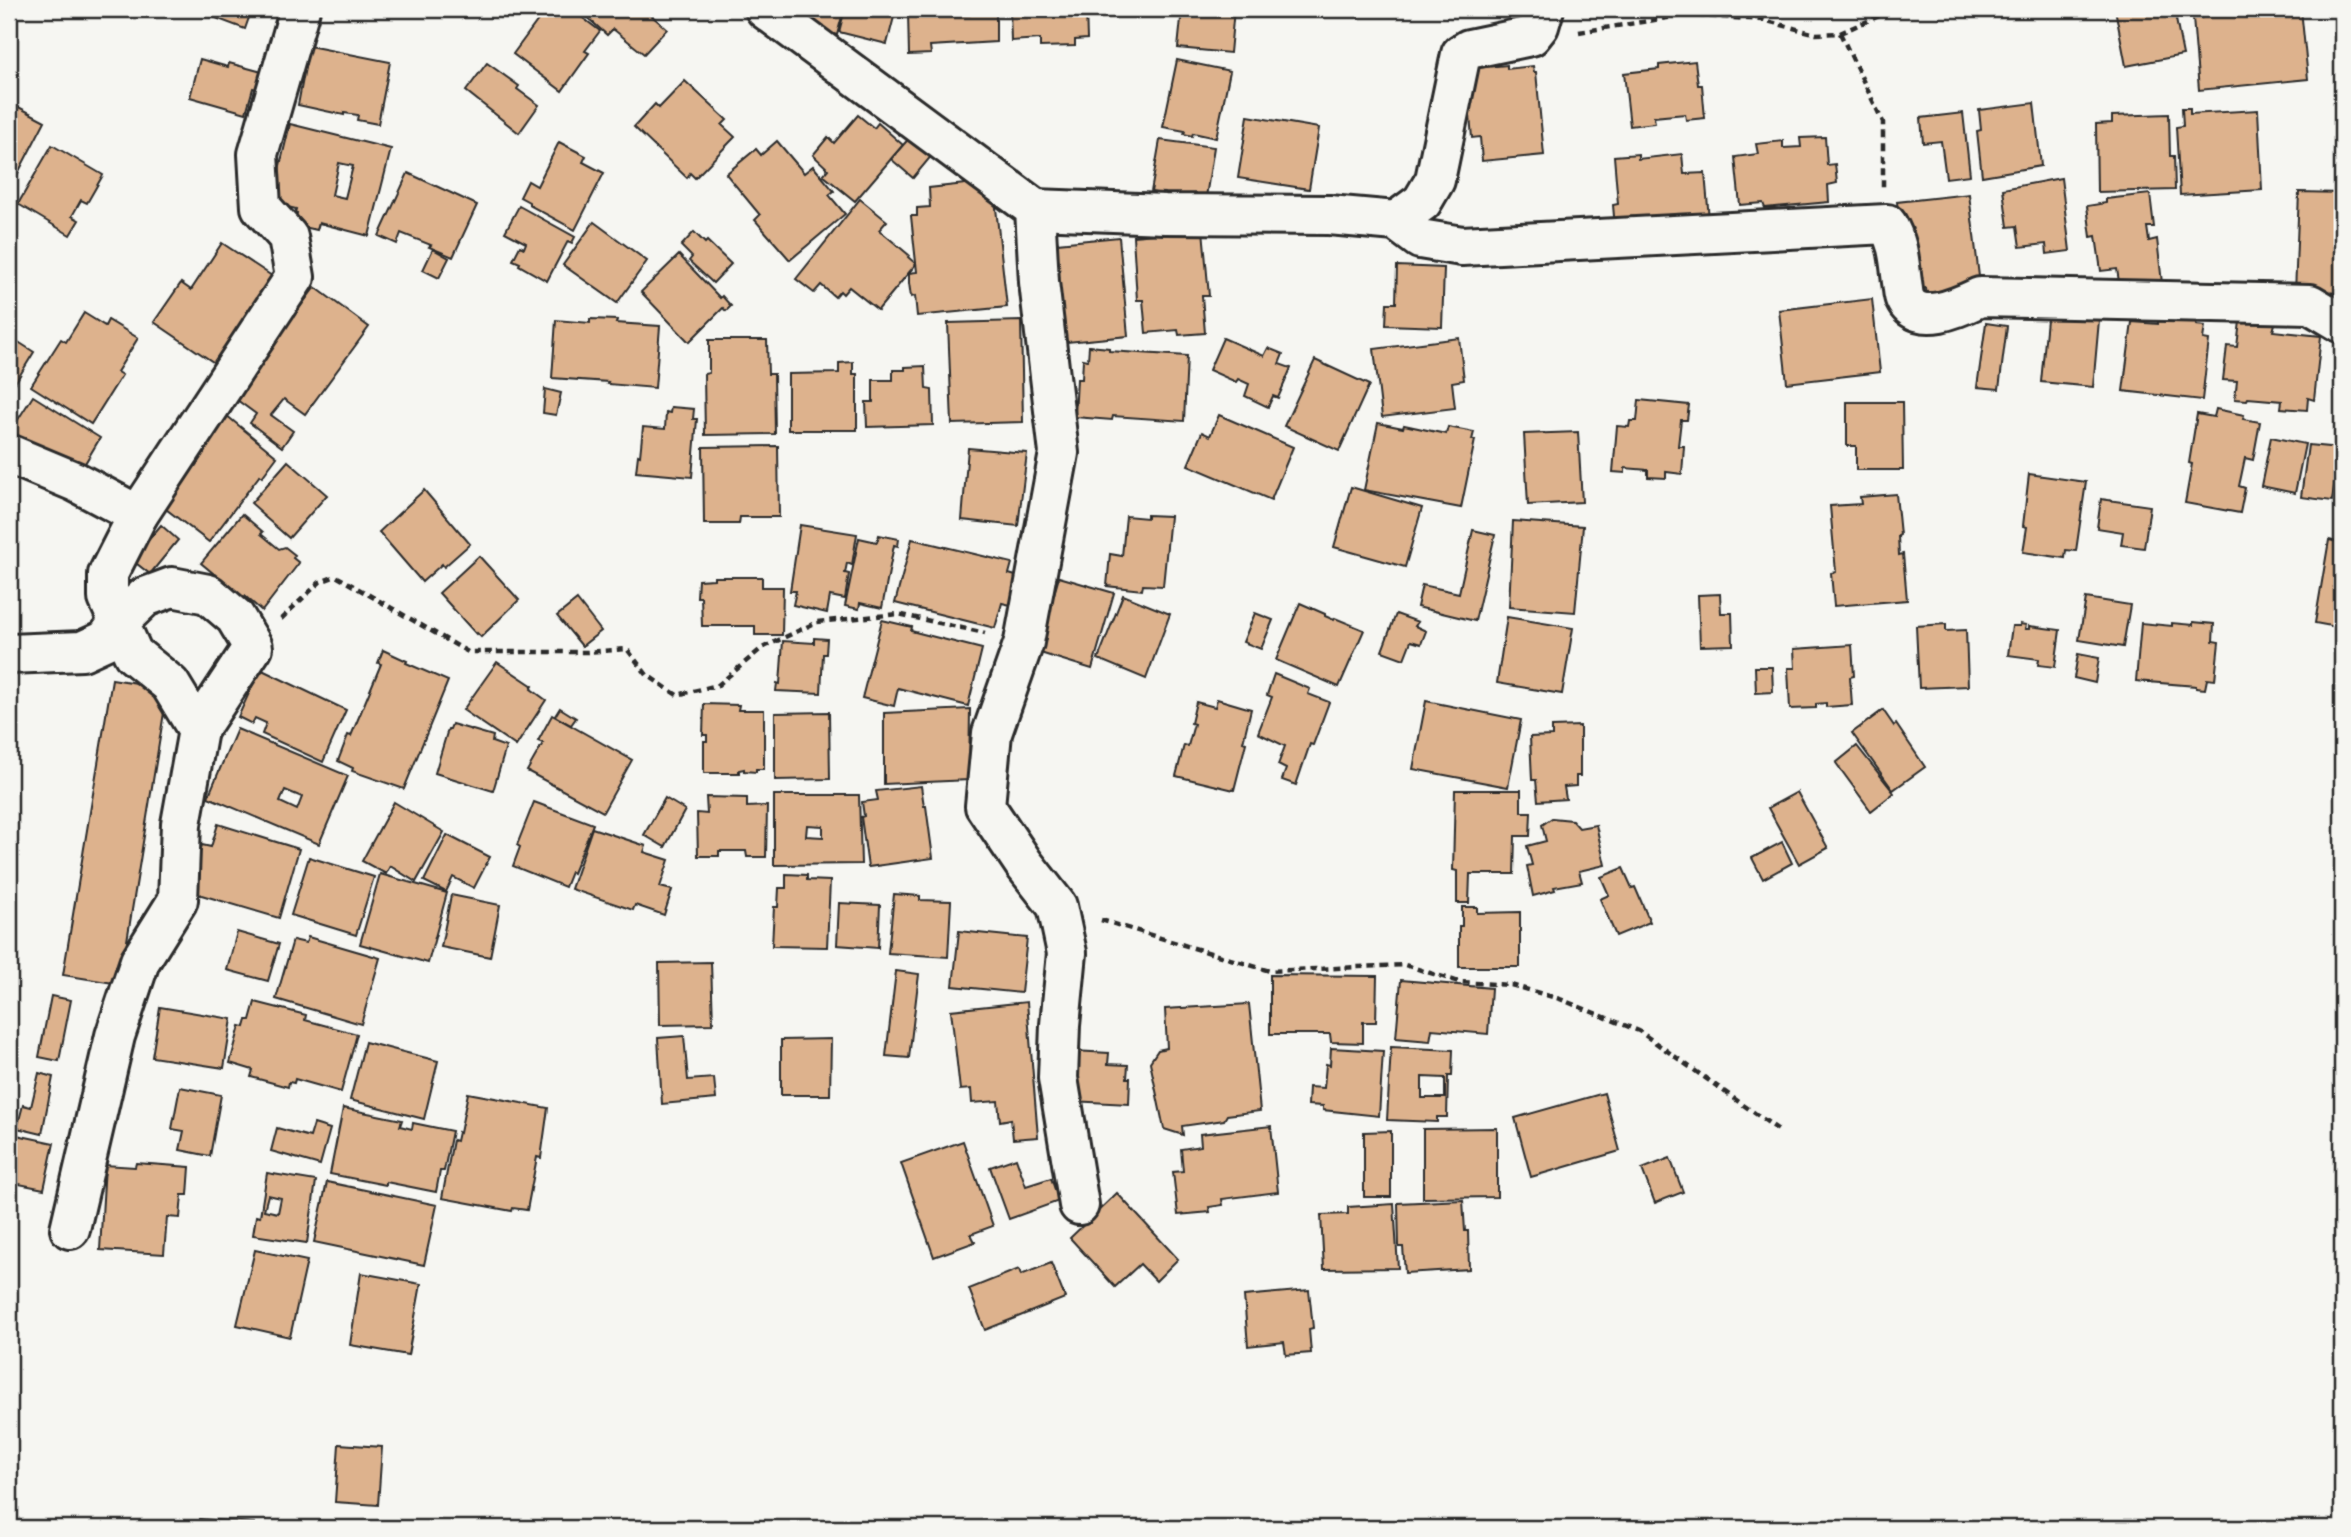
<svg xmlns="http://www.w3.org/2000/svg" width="2351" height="1537" font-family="'Gochi Hand',sans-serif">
  <rect width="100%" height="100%" fill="#f6f6f2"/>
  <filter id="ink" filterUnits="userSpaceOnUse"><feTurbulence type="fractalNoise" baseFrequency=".0143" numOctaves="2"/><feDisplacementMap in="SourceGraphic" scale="14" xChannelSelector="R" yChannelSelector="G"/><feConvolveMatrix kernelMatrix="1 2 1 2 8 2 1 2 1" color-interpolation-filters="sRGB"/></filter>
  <g filter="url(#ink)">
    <g fill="#ddb28d" stroke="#2b2b2b" stroke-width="2" fill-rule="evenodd">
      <path d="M197 9H252L245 29 205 14 206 12Z"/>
      <path d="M549 9H571L600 31 585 51 589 53 562 91 513 54 541 16 543 17Z"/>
      <path d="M578 9H644L667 29 644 54 613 29 607 35Z"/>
      <path d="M802 9H844L837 35 798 24Z"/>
      <path d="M845 9H896L887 44 839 32Z"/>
      <path d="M915 9H949V16L970 15V9H996V42L930 46 931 54 909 55 908 13H916Z"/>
      <path d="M1010 9H1086L1087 39 1075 40V46L1040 47V39L1011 41Z"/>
      <path d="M1182 9H1234L1230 53 1178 48Z"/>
      <path d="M1600 9H1657L1601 13Z"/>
      <path d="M2115 9H2174L2183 55 2126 66Z"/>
      <path d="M2267 9H2301L2308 79 2199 90 2193 18H2201L2200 16Z"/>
      <path d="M309 46 390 62 378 124 357 120 358 115 344 113V115L298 105Z"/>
      <path d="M200 59 228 67 229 63 262 72 256 89 253 88 246 113 190 97Z"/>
      <path d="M1177 60 1230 71 1216 138 1193 133 1192 136 1184 134 1185 131 1163 127Z"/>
      <path d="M1695 61 1698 85H1702L1705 118 1686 120 1685 114 1654 117 1655 123 1630 126 1624 73 1659 69V65Z"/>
      <path d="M487 63 519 86 517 89 539 105 519 133 466 91Z"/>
      <path d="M1507 65V69L1533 66 1534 72H1536L1544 155 1482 161 1480 137 1472 138 1466 69Z"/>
      <path d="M685 81 727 120 722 125 735 137 695 178 690 173 687 178 634 127 655 104 659 108Z"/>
      <path d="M9 102 45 121 17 175 12 172 9 179Z"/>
      <path d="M2034 103 2041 166 1982 176 1977 131 1981 130 1979 110Z"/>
      <path d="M2182 108H2190V114L2258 110 2262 190 2180 195 2176 127 2183 126Z"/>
      <path d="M1963 113 1970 175 1946 178 1941 141 1923 143 1921 118Z"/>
      <path d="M2169 114 2170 156H2174L2175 190 2097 192 2096 124 2112 123V116Z"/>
      <path d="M858 115 874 128 878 123 903 145 855 201 823 175 828 169 813 155 828 137 834 143Z"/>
      <path d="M1248 116 1319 128 1309 189 1238 178Z"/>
      <path d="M290 124 391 149 369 236 319 223 317 230 295 225 297 213H295L296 209 271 203ZM339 163 353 166 345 198 332 195Z"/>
      <path d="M911 136 933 154 913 178 891 159Z"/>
      <path d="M1825 137 1827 165 1835 164 1837 183 1828 185 1829 202 1765 208 1763 203 1740 205 1735 157 1758 154 1756 144 1783 141V148L1801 147 1800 138Z"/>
      <path d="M1160 140 1214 147 1205 203 1151 192Z"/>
      <path d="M777 141 804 173 813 166 834 191 829 195 845 214 790 260 755 220 760 215 726 174 756 149 761 155Z"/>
      <path d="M559 142 586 156 583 162 604 173 575 230 529 205V202L520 197 528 181 537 186Z"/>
      <path d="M52 145 103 175 87 203 81 200 72 216 79 220 70 235 18 204Z"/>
      <path d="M1638 154V159L1682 154 1684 174 1705 173 1709 219 1615 228 1613 205 1618 204 1614 156Z"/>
      <path d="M408 173 477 205 453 257 429 247 431 245 401 233 397 244 379 236Z"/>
      <path d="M2061 178 2070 251 2047 254 2046 244 2020 247 2017 226 2008 227 2003 189Z"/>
      <path d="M993 181 1007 307 917 316 915 296 911 297 909 283V273L917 272 911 216H917V208L930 207 929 188Z"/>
      <path d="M2299 192 2342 193V304H2340V293H2295Z"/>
      <path d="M1969 194 1981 293 1927 299 1926 288 1908 291 1897 202Z"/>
      <path d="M2150 194 2154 227H2147L2149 241 2157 239 2162 283 2120 288 2117 269 2101 271 2096 236 2091 237 2087 206 2106 203V199Z"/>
      <path d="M860 199 887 221 879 230 909 255 908 257 916 264 878 310 849 287 843 294 840 291 835 297 821 285 814 293 796 279Z"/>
      <path d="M519 206 575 237 572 243 568 241 547 281 519 265 520 263 513 260 520 246 524 248 526 243 505 232Z"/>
      <path d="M594 222 647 261 617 303 563 265Z"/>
      <path d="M1203 230 1209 296H1202L1205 333 1179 335 1178 330 1146 333 1143 300H1137L1133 236Z"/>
      <path d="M694 232 705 243 707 241 731 264 713 283 689 261 692 257 681 246Z"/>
      <path d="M1119 237 1128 336 1057 343 1047 244Z"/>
      <path d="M222 243 278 280 219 366 154 322 181 283 191 290Z"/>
      <path d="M433 249 449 258 439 278 423 270Z"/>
      <path d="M679 255 720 298 722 296 731 306 726 311 723 308 689 342 641 292Z"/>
      <path d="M1397 266 1444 268 1442 327 1386 325 1387 303H1396Z"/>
      <path d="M315 287 369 327 305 414 284 399 271 415 293 431 282 447 250 423 256 414 233 397Z"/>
      <path d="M1872 299 1880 372 1787 383 1779 310Z"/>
      <path d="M84 313 105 326 108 320 138 338 117 372 122 375 91 424 31 386 61 339 66 342Z"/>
      <path d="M2051 313 2099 320 2093 387 2041 382 2047 319H2050Z"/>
      <path d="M2158 316 2197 319 2196 325 2205 326 2203 339 2209 340 2202 400 2123 391 2132 322 2158 324Z"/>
      <path d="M590 319 617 320 616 323 660 326 655 388 607 384 608 382 552 378 556 320 590 323Z"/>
      <path d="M1021 321 1023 422 952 424 948 323Z"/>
      <path d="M2240 321 2275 324 2273 331 2321 336 2314 400 2308 398 2307 410 2281 408 2282 401 2248 398 2247 400 2235 399 2237 381 2223 380 2227 346 2237 347Z"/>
      <path d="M1986 323 2007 326 1999 389 1977 387Z"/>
      <path d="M9 336 34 352 9 393Z"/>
      <path d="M1223 338 1264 356 1268 348 1283 354 1279 364 1291 368 1278 398 1273 396 1268 407 1245 396 1249 384 1238 379 1236 382 1209 370Z"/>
      <path d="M1459 338 1464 380 1452 382 1455 408 1382 417 1374 349Z"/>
      <path d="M709 340H767L768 374H774L775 434 705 435 704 374 709 373Z"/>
      <path d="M1089 346 1109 348V351L1187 356 1184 421 1113 416 1112 420 1075 417 1077 379H1082L1083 359 1088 360Z"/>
      <path d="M1315 360 1369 385 1339 451 1284 426Z"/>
      <path d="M853 362V374H857V430H788V374L839 373V363Z"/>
      <path d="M925 366 926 389 932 390 933 425 867 427 866 402H873V380H893V370H905V367Z"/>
      <path d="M545 389 561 393 556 415 543 413Z"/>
      <path d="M33 396 100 438 78 475 10 432Z"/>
      <path d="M1639 400 1689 405 1687 420H1681L1678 446H1684L1682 474 1666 472V478L1648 477V470L1625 468V473L1613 472 1617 426 1629 427 1630 421H1637Z"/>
      <path d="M1847 402H1902L1903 470H1856V446H1847Z"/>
      <path d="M671 407 694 409 693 419H697L692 477 636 472 638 455 640 456 643 427 665 429 666 412 670 413Z"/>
      <path d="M2216 409 2244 415 2243 419 2260 422 2253 460 2245 458 2241 477 2239 486 2245 488 2240 513 2185 503 2192 464 2189 463 2197 414 2214 417Z"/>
      <path d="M226 415 277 457 262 477 260 475 209 542 162 506 200 457 196 454Z"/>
      <path d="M1219 415 1293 447 1271 500 1188 465 1202 432 1210 436Z"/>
      <path d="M1378 423 1403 428 1404 425 1446 434 1448 427 1474 432 1472 440H1475L1461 508 1364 490Z"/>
      <path d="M1578 432 1582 502 1528 505 1524 434Z"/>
      <path d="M2271 437 2305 444 2295 493 2261 486Z"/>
      <path d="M2308 445 2339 448 2332 501 2301 497Z"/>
      <path d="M778 446 779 517H740L739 524H704L703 447Z"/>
      <path d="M968 448 1027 453 1018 526 962 520Z"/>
      <path d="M288 461 327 495 289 538 259 512 260 511 251 503Z"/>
      <path d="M2029 474 2086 482 2076 551 2066 550 2065 558 2023 552 2027 527 2023 526Z"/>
      <path d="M1351 487 1422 508 1405 567 1334 547Z"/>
      <path d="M424 490 470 544 444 567 442 564 422 582 379 532Z"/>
      <path d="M1896 494 1900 535 1898 536 1899 555 1903 554 1907 600 1834 606 1831 573 1836 572 1830 506 1861 504 1860 497Z"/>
      <path d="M2101 499 2150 506 2144 548 2121 545 2123 532 2097 528Z"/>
      <path d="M242 514 263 532 261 534 279 549 285 547 295 555 293 558 299 563 262 611 245 596 243 598 201 563Z"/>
      <path d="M1147 515 1170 516 1163 586 1143 585 1142 590 1107 586 1110 554 1122 556 1126 516 1147 518Z"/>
      <path d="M1513 521 1583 526 1575 612 1509 607Z"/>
      <path d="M161 525 178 540 150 574 132 560Z"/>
      <path d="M800 525 857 534 852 565 847 563 845 573 849 574 845 599 830 596 827 613 793 605 796 591H790Z"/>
      <path d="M1473 530 1495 535 1475 621 1417 607 1422 585 1459 593Z"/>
      <path d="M879 535 899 539 898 546 894 545 882 608 860 603 859 609 845 606 859 538 877 542Z"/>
      <path d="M912 539 1012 563 1009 574 1022 578 1015 606 1002 603 995 628 895 603Z"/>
      <path d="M2329 540 2342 543V628L2315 623Z"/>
      <path d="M479 556 519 600 481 637 477 633 476 634 439 593Z"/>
      <path d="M714 577H762V587H783L782 635H755V626H702L701 597H697L698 580 714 579Z"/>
      <path d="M1059 577 1114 593 1092 669 1037 652Z"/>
      <path d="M1720 594 1721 613H1732L1733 645 1700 646 1698 595Z"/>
      <path d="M1123 595 1170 614 1146 679 1098 659Z"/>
      <path d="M2086 598 2130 605 2123 647 2079 640Z"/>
      <path d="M577 600 601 631 582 646 557 616Z"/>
      <path d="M1300 603 1325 614V616L1334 620 1335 618 1364 630 1339 687 1276 660Z"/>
      <path d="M1255 613 1273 620 1261 649 1243 642Z"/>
      <path d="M1396 614 1418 622 1415 626 1426 631 1421 644 1411 641 1404 659 1382 651Z"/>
      <path d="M1507 617 1573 628 1562 694 1497 683Z"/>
      <path d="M882 620 912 627 911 631 982 649 968 706 898 688 894 706 862 698Z"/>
      <path d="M2193 622 2214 624 2213 641 2219 642 2215 680 2207 679 2205 689 2196 688V686L2136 681 2141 623 2172 626V623L2193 625Z"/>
      <path d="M1946 624V631L1966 630 1968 686 1919 688 1916 626Z"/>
      <path d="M2020 624 2026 625 2025 629H2029V626L2060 630 2055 667 2038 665 2039 659 2008 655 2012 626H2020Z"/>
      <path d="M814 638 827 639 826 654H823L821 693 776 691 777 683 780 684 783 641 814 643Z"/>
      <path d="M1852 645 1854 676 1850 677 1852 705 1826 707V703L1816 704V708L1790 709 1788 668H1795L1794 649Z"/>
      <path d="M383 650 407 661 406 663 448 681 404 789 352 771 353 768 338 761 348 735 351 736 381 664 378 663Z"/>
      <path d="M2078 654 2099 658 2095 683 2074 678Z"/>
      <path d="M497 662 533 686 531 689 546 700 516 746 463 710Z"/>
      <path d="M1755 667H1772L1773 692 1756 693Z"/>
      <path d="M260 669 346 710 323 762 262 734 266 723 255 718 252 724 238 717Z"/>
      <path d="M1274 674 1310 689 1308 694 1329 702 1313 745 1310 744 1296 785 1282 780 1286 769 1278 765 1285 746 1258 733 1272 697 1267 695Z"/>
      <path d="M112 679 168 688 120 984 63 975Z"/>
      <path d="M1217 699 1251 709 1243 742 1246 743 1234 790 1176 776 1184 745 1188 746 1194 724 1191 723 1196 702 1215 707Z"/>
      <path d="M1426 701 1521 720 1508 787 1413 769Z"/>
      <path d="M704 704 739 705 738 710H764V769H756V772L744 771V769L739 770V773H704V741H707V735H703Z"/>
      <path d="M560 708 576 718 571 725 555 716Z"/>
      <path d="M970 709 969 780 884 784V713Z"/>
      <path d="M1883 710 1894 726 1896 724 1925 767 1893 790 1852 733Z"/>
      <path d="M829 712 830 779 775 780V713Z"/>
      <path d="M552 715 632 760 603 812 527 771 543 743 538 741Z"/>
      <path d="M452 724 493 736 492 742 506 747 493 791 435 773 448 729H450Z"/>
      <path d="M1580 726V776H1576V786L1564 787 1566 799 1538 801 1536 780H1532L1530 737 1552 736V727Z"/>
      <path d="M237 729 348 776 319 844 208 797ZM285 790 302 797 297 810 280 802Z"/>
      <path d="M1857 746 1894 793 1871 811 1836 763Z"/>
      <path d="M921 786 924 806H926L933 858 868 867 861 817 864 816 862 802 878 800 876 791Z"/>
      <path d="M1455 790H1521V812H1531L1530 836H1515L1514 874H1470L1469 903H1457V871L1453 870Z"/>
      <path d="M1797 792 1828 848 1799 864 1768 808Z"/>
      <path d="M774 795H859L861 864 774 865ZM807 825 823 826V837L806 836Z"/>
      <path d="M706 797 747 798V807L767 806 766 857H747L746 851H719V856H698L697 813 707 814Z"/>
      <path d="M665 798 685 810 665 847 644 835Z"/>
      <path d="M394 802 444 832 416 882 390 866 386 874 362 861Z"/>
      <path d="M534 802 593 824 573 873 571 872 565 887 513 866 520 847 517 845Z"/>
      <path d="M1552 818 1572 820 1579 828 1596 825 1605 865 1579 871 1582 882 1554 887 1555 890 1533 896 1527 866 1532 865 1527 846 1546 841 1542 825Z"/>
      <path d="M218 824 299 849 279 918 188 891 202 845 211 847Z"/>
      <path d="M592 828 646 846 644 852 669 860 660 887 672 890 664 915 635 905 633 910 571 889Z"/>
      <path d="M447 835 490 857 474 888 453 877 446 892 424 881Z"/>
      <path d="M1782 842 1792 863 1763 879 1752 858Z"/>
      <path d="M309 857 374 877 356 935 291 915Z"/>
      <path d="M1623 868 1632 888 1635 887 1650 922 1616 936 1600 899 1609 895 1601 877Z"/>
      <path d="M380 874 447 893 428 963 360 944Z"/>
      <path d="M786 874 807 875V880L830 881 827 947 772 946 774 907H778L779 888H786Z"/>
      <path d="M894 894 920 896V900L951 901 948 957 888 953Z"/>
      <path d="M451 895 500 905 490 957 441 947Z"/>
      <path d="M839 903 880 905 878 948 837 945Z"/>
      <path d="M1462 907H1477V913L1520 912V967H1459V926H1462Z"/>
      <path d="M959 931 1027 938 1021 993 953 986Z"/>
      <path d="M237 932 279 944 268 981 227 970Z"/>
      <path d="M308 937 380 958 361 1024 276 999 293 940 306 943Z"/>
      <path d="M711 962 713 1024 660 1025 659 963Z"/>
      <path d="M896 971 919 974 909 1058 886 1056Z"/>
      <path d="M1270 975 1377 976 1376 1022H1363V1043L1331 1042 1330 1034H1270Z"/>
      <path d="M1401 980 1491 988 1488 1034 1432 1029 1430 1041 1396 1038Z"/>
      <path d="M51 996 71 1000 59 1061 39 1057Z"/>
      <path d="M255 1002 306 1015 305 1020 357 1034 341 1092 295 1079 294 1083 289 1082 288 1087 251 1077 253 1070 230 1063 240 1026 245 1027 247 1020H250Z"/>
      <path d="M1027 1002 1038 1137 1013 1139 1011 1119 1000 1121 998 1101 972 1103 971 1089 960 1090 951 1010Z"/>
      <path d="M1249 1004 1260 1111 1227 1115 1224 1120 1182 1126 1183 1135 1164 1129 1150 1062 1158 1050 1167 1048 1165 1009Z"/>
      <path d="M160 1007 232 1019 224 1068 152 1057Z"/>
      <path d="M684 1036 688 1080 714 1078 716 1099 662 1104 658 1038Z"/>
      <path d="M831 1039 830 1095H781V1040Z"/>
      <path d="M365 1042 438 1061 424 1119 350 1100Z"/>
      <path d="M1391 1047 1453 1050 1452 1076H1448L1447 1117H1437V1122L1387 1120ZM1422 1077 1445 1078V1098H1422Z"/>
      <path d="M1331 1048 1383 1051 1379 1116 1323 1110V1106L1308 1105 1309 1087 1324 1088 1326 1064 1330 1065Z"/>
      <path d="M1074 1051 1109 1053 1108 1064 1128 1065 1127 1078H1130L1129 1104 1071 1101Z"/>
      <path d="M39 1073 53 1077 42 1134 17 1128 23 1105 31 1107Z"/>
      <path d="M180 1087 221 1095 210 1156 180 1150 184 1131 172 1129Z"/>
      <path d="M468 1093 548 1108 541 1158 537 1157 527 1210 513 1208 512 1211 442 1198 453 1140 456 1141 458 1132 460 1133Z"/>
      <path d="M1604 1093 1620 1151 1531 1177 1515 1118Z"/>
      <path d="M343 1108 402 1120 400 1126 412 1129 413 1123 452 1131 444 1171H440L436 1192 386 1182V1185L330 1174Z"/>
      <path d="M314 1124 330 1129 320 1165 271 1151 277 1128 310 1137Z"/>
      <path d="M1271 1126 1278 1192 1222 1199 1223 1205 1209 1207 1210 1212 1178 1215 1173 1172 1183 1171 1181 1149 1201 1146 1200 1134Z"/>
      <path d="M1497 1128V1197L1423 1198V1129Z"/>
      <path d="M1391 1131V1197H1364V1132Z"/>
      <path d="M12 1134 54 1143 44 1189 9 1182V1153Z"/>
      <path d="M963 1141 993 1226 971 1234 975 1242 934 1257 901 1163Z"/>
      <path d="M1016 1158 1026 1186 1051 1178 1059 1201 1009 1219 990 1167Z"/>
      <path d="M1670 1158 1683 1192 1655 1203 1642 1169Z"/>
      <path d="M136 1163 190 1167 188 1195H182L180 1218 167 1217 164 1254 100 1250 105 1165 135 1167Z"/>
      <path d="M267 1173 316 1181 307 1243 253 1235 256 1216 260 1217ZM268 1195 281 1198 278 1213 264 1210Z"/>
      <path d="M327 1182 437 1205 424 1265 314 1242Z"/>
      <path d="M1117 1193 1178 1259 1156 1281 1140 1264 1115 1287 1070 1238Z"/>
      <path d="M1463 1200 1465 1231H1468L1469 1269 1405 1273 1403 1247H1399L1398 1203Z"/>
      <path d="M1394 1204 1398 1268 1324 1269 1321 1215 1348 1214V1207Z"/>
      <path d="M255 1250 307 1261 290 1337 237 1325Z"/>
      <path d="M1051 1263 1065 1298 985 1330 969 1289 1019 1269 1021 1275Z"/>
      <path d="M361 1273 421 1284 408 1355 350 1345Z"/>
      <path d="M1309 1290 1313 1328 1309 1329 1311 1353 1286 1355 1284 1342 1248 1346 1244 1296Z"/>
      <path d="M339 1444 382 1447 378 1505 335 1502Z"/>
      <path d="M200 1519 254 1523V1528H199Z"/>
    </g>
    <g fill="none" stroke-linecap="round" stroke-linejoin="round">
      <defs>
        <g id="minor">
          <path d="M765 9 1035 209 1039 282 1059 453 1024 642 992 733 985 806 1024 864 1057 906 1067 953 1060 1025 1058 1078 1079 1205"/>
          <path d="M1035 209 1165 214 1329 215 1396 221 1420 239 1462 246 1887 224C1899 244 1899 260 1902 282 1903 287 1903 295 1905 299 1918 327 1961 306 1980 297L2310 304 2342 323"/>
          <path d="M1396 221 1422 202 1435 180 1461 54 1469 49 1531 36 1539 26 1544 9"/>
          <path d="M9 454 76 482 138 515 108 574V598L133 654 170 684 198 730 253 647 235 617 208 594 172 587 145 597 118 623 106 640 82 651 9 654"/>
          <path d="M138 515 295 277 288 237 261 207 258 154 300 9"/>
          <path d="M70 1229 115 1036 140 961 178 900 181 824 198 730"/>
        </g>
      </defs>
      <use href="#minor" stroke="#2b2b2b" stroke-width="44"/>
      <g stroke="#2b2b2b" stroke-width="4.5" stroke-dasharray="7 5" stroke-linecap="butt">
        <path d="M1579 32 1686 15 1763 20 1816 34 1840 33 1895 9"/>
        <path d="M1840 33 1883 122V187"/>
        <path d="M281 619 320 582 336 576 468 652H587L627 649 647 675 677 695 718 685 762 648 817 622 898 614 985 633"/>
        <path d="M1101 920 1270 971 1405 965 1459 982 1511 985 1560 999 1639 1031 1780 1131"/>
      </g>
      <use href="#minor" stroke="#f6f6f2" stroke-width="38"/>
    </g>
  </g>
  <rect width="2351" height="1537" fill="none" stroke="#f6f6f2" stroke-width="35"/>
  <rect x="18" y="18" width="2316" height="1502" fill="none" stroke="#2b2b2b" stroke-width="2.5" filter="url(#ink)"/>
</svg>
